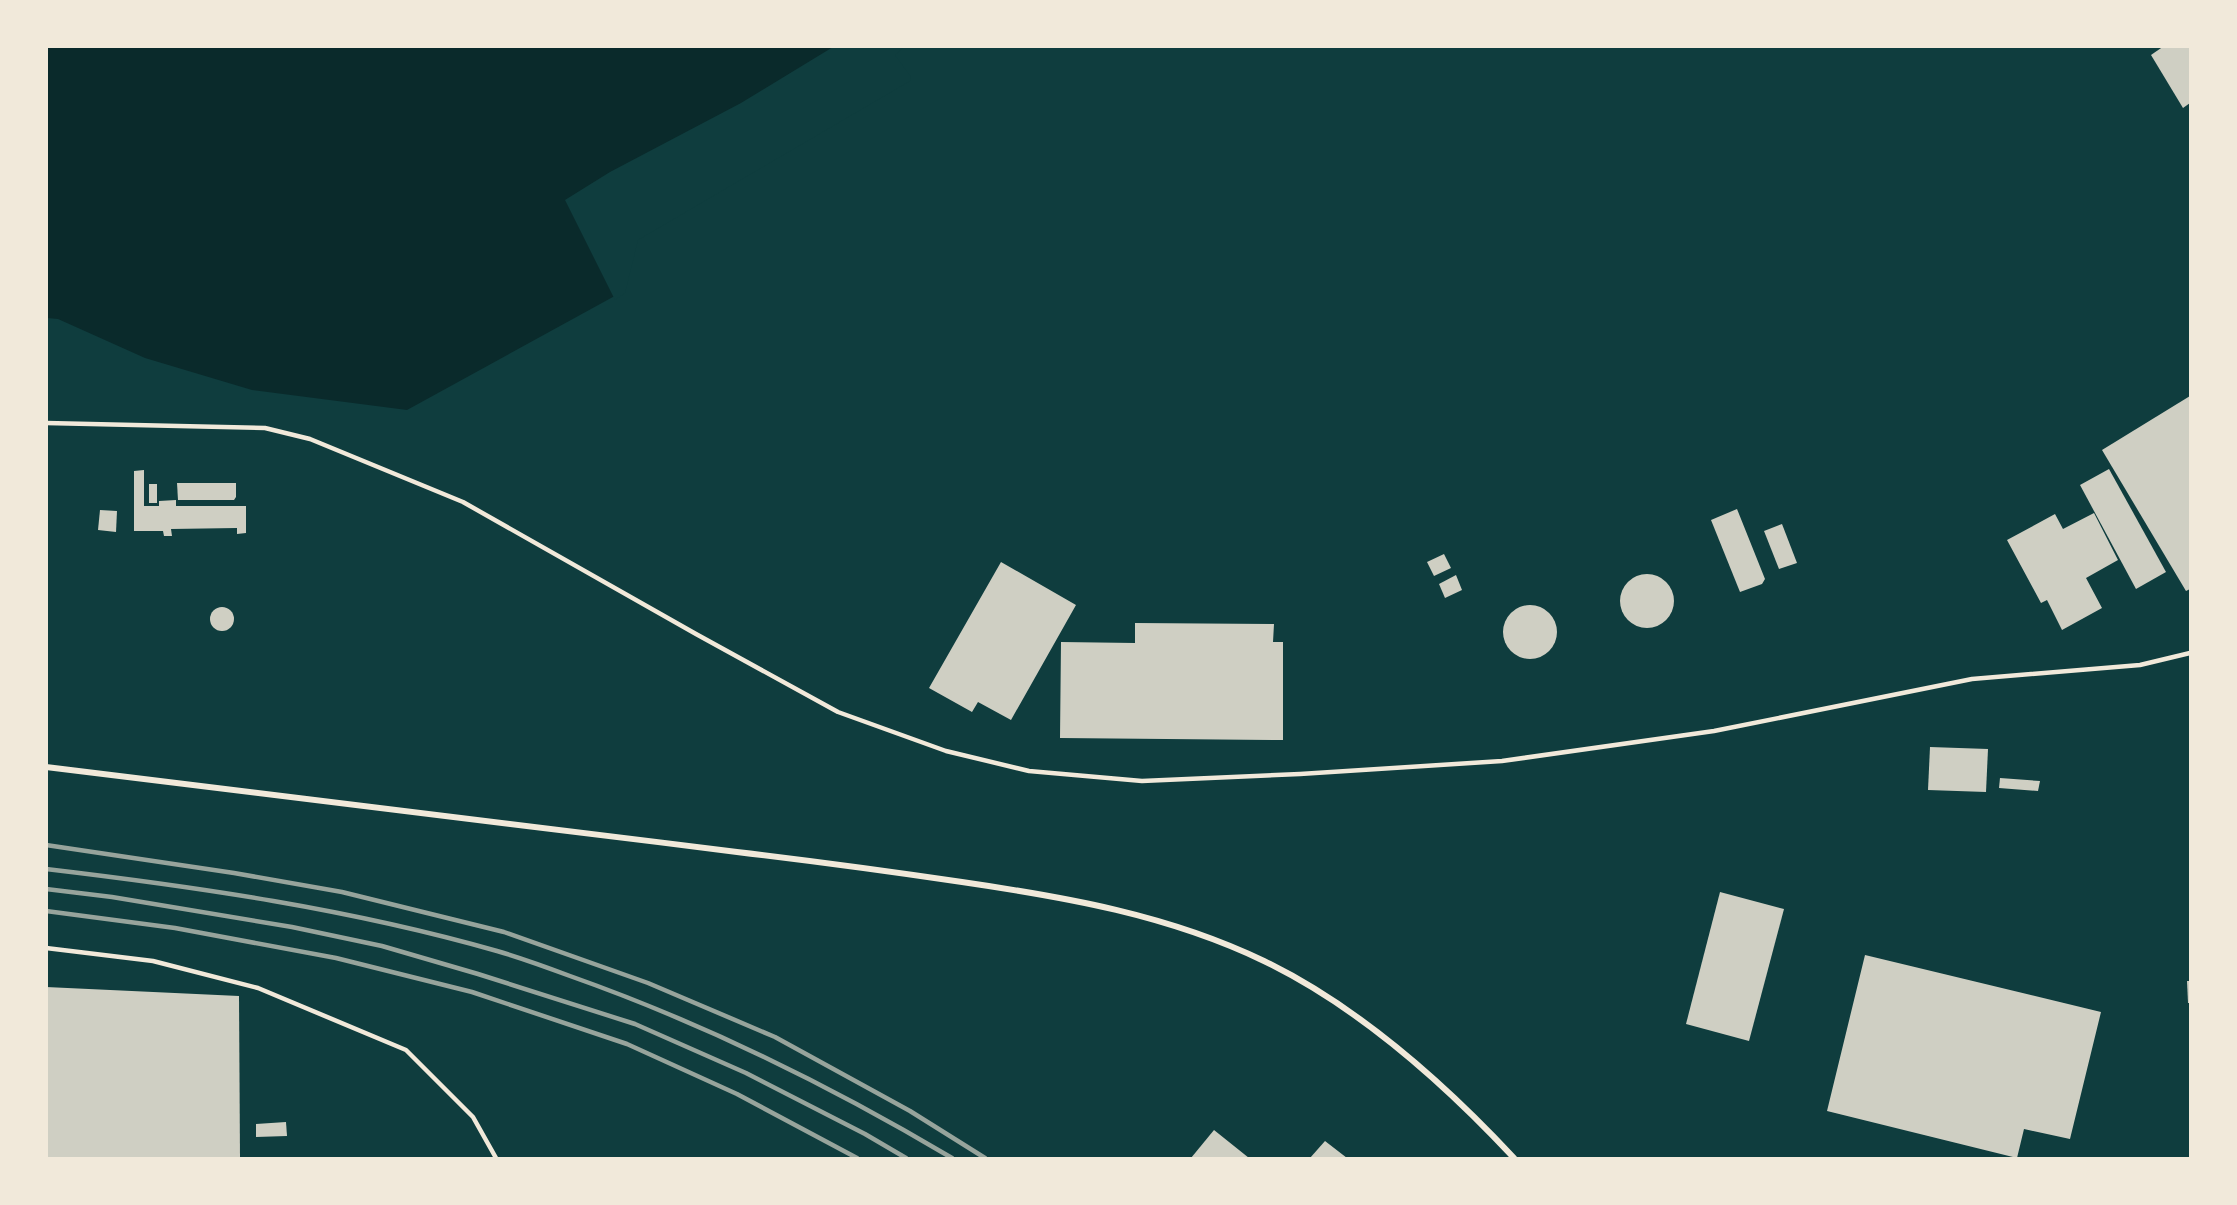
<svg xmlns="http://www.w3.org/2000/svg" width="2237" height="1205" font-family="'Varela Round',sans-serif">
  <rect width="100%" height="100%" fill="#0f3d3e"/>
  <path fill="#0a2a2b" d="M902 46 635 238 622 292 407 410 252 390 145 358 58 319 47 318 46 47Z"/>
  <path fill="#0f3d3e" d="M905 46 895 55 911 77 910 81 638 240 625 293 615 300 565 200 610 172 741 103 833 47Z"/>
  <g fill="#cfcfc3">
    <path d="M2164 46H2190V103L2183 108 2151 55Z"/>
    <path d="M2190 396V589L2186 591 2102 450Z"/>
    <path d="M2109 469 2166 572 2136 589 2080 485Z"/>
    <path d="M144 470V506H159V501L176 500V506H246V533L237 534V528L171 529 172 536H164L163 531H134V471Z"/>
    <path d="M177 483H236V497L234 500H178Z"/>
    <rect x="149" y="484" width="8" height="19"/>
    <path d="M1737 509 1765 579 1762 584 1740 592 1711 520Z"/>
    <path d="M100 510 117 511 116 532 98 530Z"/>
    <path d="M2094 513 2118 560 2086 578 2102 608 2062 630 2047 600 2041 603 2007 540 2055 514 2063 529Z"/>
    <path d="M1782 524 1797 563 1779 569 1764 531Z"/>
    <path d="M1444 554 1451 568 1434 576 1427 562Z"/>
    <path d="M1001 562 1076 605 1011 720 978 702 972 712 929 688Z"/>
    <circle cx="1647" cy="601" r="27"/>
    <path d="M1456 575 1462 590 1445 598 1439 584Z"/>
    <circle cx="1530" cy="632" r="27"/>
    <circle cx="222" cy="619" r="12"/>
    <path d="M1135 623 1274 624 1273 642H1283V740L1060 738 1061 642 1135 643Z"/>
    <path d="M1930 747 1988 749 1986 792 1928 790Z"/>
    <path d="M2000 778 2040 781 2038 791 1999 788Z"/>
    <path d="M1720 892 1784 909 1749 1041 1686 1024Z"/>
    <path d="M1865 955 2101 1012 2070 1139 2024 1129 2017 1158 1827 1111Z"/>
    <path d="M2187 981H2190V1003H2188Z"/>
    <path d="M46 987 239 996 240 1158H46Z"/>
    <path d="M286 1122 287 1136 256 1137V1124Z"/>
    <path d="M1214 1130 1249 1158H1191Z"/>
    <path d="M1325 1141 1347 1158H1310Z"/>
  </g>
  <g fill="none" stroke-linecap="round" stroke-linejoin="round">
    <g stroke="#f1e9da" stroke-width="4.5">
      <path d="M46 423 265 428 310 439 463 502 696 634 838 712 946 751 1029 771 1142 781 1300 774 1502 761 1714 731 1972 679 2140 665 2190 653"/>
      <path d="M46 948 153 961 258 988 406 1050 473 1117 496 1158"/>
    </g>
    <path stroke="#f1e9da" stroke-width="6" d="M46 767C277 795 507 823 737 852 813 861 887 871 962 882 1065 897 1169 915 1264 961 1357 1006 1444 1083 1514 1158"/>
    <g stroke="#97a49c" stroke-width="4.5">
      <path d="M46 845 234 873 342 892 504 932 648 983 775 1037 910 1111 985 1158"/>
      <path d="M46 869C198 887 350 909 497 951 521 958 546 967 570 976 703 1023 831 1086 952 1158"/>
      <path d="M46 889 112 897 292 927 382 946 478 974 635 1024 746 1073 865 1134 906 1158"/>
      <path d="M46 911 175 928 336 958 472 992 627 1044 737 1094 857 1158"/>
    </g>
  </g>
  <rect width="2237" height="1205" fill="none" stroke="#f1e9da" stroke-width="96"/>
</svg>
